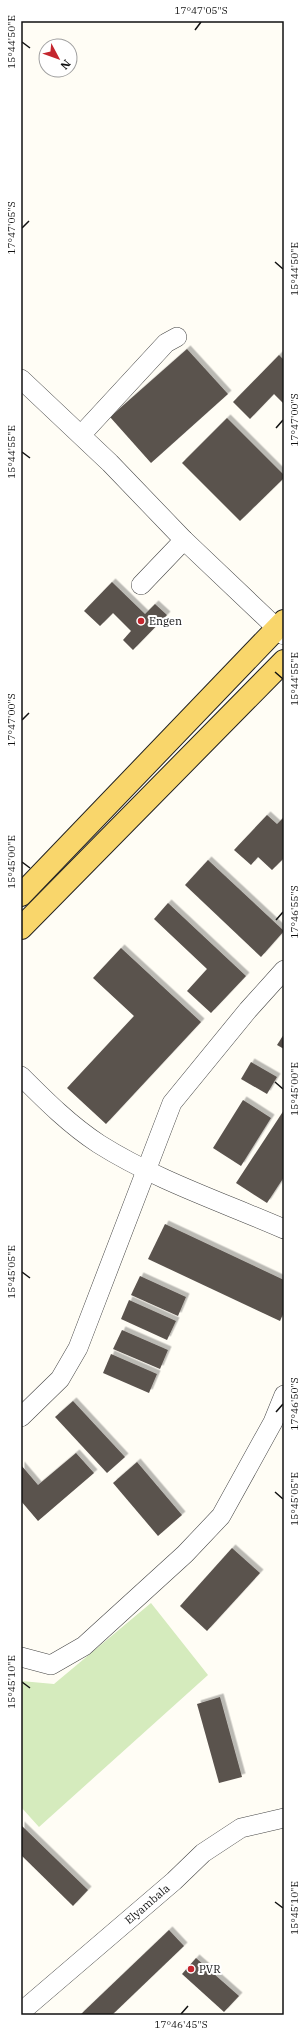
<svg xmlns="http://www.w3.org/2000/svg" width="305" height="2036" font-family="'IBM Plex Serif',serif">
  <defs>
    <filter id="shadow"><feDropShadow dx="3.5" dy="-3.5" stdDeviation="0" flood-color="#0004"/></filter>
  </defs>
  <rect width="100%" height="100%" fill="#fffdf5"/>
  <path fill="#d5ebbd" d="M151 1603 208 1675 39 1827 21 1807V1681L54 1684Z"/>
  <g fill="#5a524d" filter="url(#shadow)">
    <path d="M187 349 228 394 151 463 110 417Z"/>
    <path d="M279 355 284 360V404L274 394 250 419 233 402Z"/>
    <path d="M227 418 284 475V478L240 521 182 463Z"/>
    <path d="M112 582 145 614 155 604 167 615 133 650 123 640 131 631 113 613 100 626 84 611Z"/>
    <path d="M267 815 277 824 284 817V858L272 870 258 857 251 865 234 850Z"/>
    <path d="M208 860 284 931 261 957 185 885Z"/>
    <path d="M168 903 246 976 211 1013 187 991 207 969 154 919Z"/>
    <path d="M121 948 201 1022 106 1124 67 1088 134 1016 93 978Z"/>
    <path d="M284 1034V1049L277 1045Z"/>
    <path d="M251 1062 277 1077 267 1094 241 1079Z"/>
    <path d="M243 1100 271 1118 241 1166 213 1148Z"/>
    <path d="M284 1110V1177L267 1203 236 1183Z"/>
    <path d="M165 1224 284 1280V1312L280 1321 148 1259Z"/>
    <path d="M140 1276 186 1297 178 1316 131 1295Z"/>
    <path d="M129 1300 176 1321 167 1340 121 1319Z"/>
    <path d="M122 1330 168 1350 160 1369 113 1349Z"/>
    <path d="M111 1354 157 1374 149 1393 103 1373Z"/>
    <path d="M73 1401 125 1457 107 1473 55 1417Z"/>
    <path d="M76 1453 94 1473 38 1521 21 1501V1465L38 1485Z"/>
    <path d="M137 1462 182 1515 158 1536 113 1483Z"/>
    <path d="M232 1548 260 1573 207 1631 180 1606Z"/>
    <path d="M220 1697 242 1777 219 1783 197 1704Z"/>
    <path d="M21 1825 88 1890 73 1906 21 1855Z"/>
    <path d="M169 1930 184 1946 112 2015H80Z"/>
    <path d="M196 1958 239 1996 224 2012 182 1974Z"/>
  </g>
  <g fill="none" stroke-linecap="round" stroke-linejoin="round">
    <defs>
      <g id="minor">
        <path d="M21 379 110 463 184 540 284 635"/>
        <path d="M81 435 166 343 177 337"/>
        <path d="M141 585 184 540"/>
        <path d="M21 1076C46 1101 70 1125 99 1144 156 1180 222 1202 284 1229"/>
        <path d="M21 1417 60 1379 78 1348 172 1103 248 1010 284 970"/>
        <path d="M21 1657 51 1665 84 1646 185 1554 221 1516 273 1422 284 1395"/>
        <path id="s1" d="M21 2012 174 1881 203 1853 241 1828 284 1818"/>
      </g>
      <g id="major">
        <path d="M21 895 284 621"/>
        <path d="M21 928 284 661"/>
      </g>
    </defs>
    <use href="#minor" stroke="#444" stroke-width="20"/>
    <use href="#major" stroke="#222" stroke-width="24"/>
    <use href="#minor" stroke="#fff" stroke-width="19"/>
    <use href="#major" stroke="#f9d66b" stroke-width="22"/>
  </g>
  <path fill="none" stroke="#111" stroke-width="1.5" d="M195 30 201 22M22 42 30 48M22 228 29 221M275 262 283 269M276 428 283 420M22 452 30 458M275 672 283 679M22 720 29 713M22 862 30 868M276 920 283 912M275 1082 283 1089M22 1272 30 1278M276 1412 283 1404M275 1492 283 1499M22 1682 30 1688M275 1902 283 1908M181 2014 188 2006"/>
  <g fill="#c4262e" stroke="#fff" stroke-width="1.5">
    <circle cx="141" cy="621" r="4"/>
    <circle cx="191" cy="1969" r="4"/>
  </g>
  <g text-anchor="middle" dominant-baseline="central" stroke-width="4" stroke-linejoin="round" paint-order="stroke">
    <g font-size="11" fill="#111" stroke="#fff" text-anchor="start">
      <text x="149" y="621">Engen</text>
      <text x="199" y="1969">PVR</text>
    </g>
    <g font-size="11" fill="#111" stroke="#fff">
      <text stroke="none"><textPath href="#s1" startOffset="166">Elyambala</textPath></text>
    </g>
  </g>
  <rect width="305" height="2036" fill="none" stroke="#ffffff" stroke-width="44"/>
  <g transform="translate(58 58) rotate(131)"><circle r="19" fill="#ffffff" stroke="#a0a0a0"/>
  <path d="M0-3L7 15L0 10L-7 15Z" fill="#c4262e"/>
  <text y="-6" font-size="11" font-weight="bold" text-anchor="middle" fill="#111111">N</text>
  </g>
  <rect x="22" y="22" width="261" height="1992" fill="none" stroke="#111" stroke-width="1.5"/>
  <g font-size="10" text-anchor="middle" fill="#111">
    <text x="201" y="14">17°47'05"S</text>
    <text transform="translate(11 42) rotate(-90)" y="4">15°44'50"E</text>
    <text transform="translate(11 228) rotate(-90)" y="4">17°47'05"S</text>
    <text transform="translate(294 269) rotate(-90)" y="4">15°44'50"E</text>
    <text transform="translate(294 420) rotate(-90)" y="4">17°47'00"S</text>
    <text transform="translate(11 452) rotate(-90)" y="4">15°44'55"E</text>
    <text transform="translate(294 679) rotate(-90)" y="4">15°44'55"E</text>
    <text transform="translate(11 720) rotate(-90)" y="4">17°47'00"S</text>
    <text transform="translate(11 862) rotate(-90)" y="4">15°45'00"E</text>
    <text transform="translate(294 912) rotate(-90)" y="4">17°46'55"S</text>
    <text transform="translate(294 1089) rotate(-90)" y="4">15°45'00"E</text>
    <text transform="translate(11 1272) rotate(-90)" y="4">15°45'05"E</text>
    <text transform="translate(294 1404) rotate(-90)" y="4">17°46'50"S</text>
    <text transform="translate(294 1499) rotate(-90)" y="4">15°45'05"E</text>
    <text transform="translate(11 1682) rotate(-90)" y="4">15°45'10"E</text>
    <text transform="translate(294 1908) rotate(-90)" y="4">15°45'10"E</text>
    <text x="181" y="2028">17°46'45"S</text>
  </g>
</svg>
